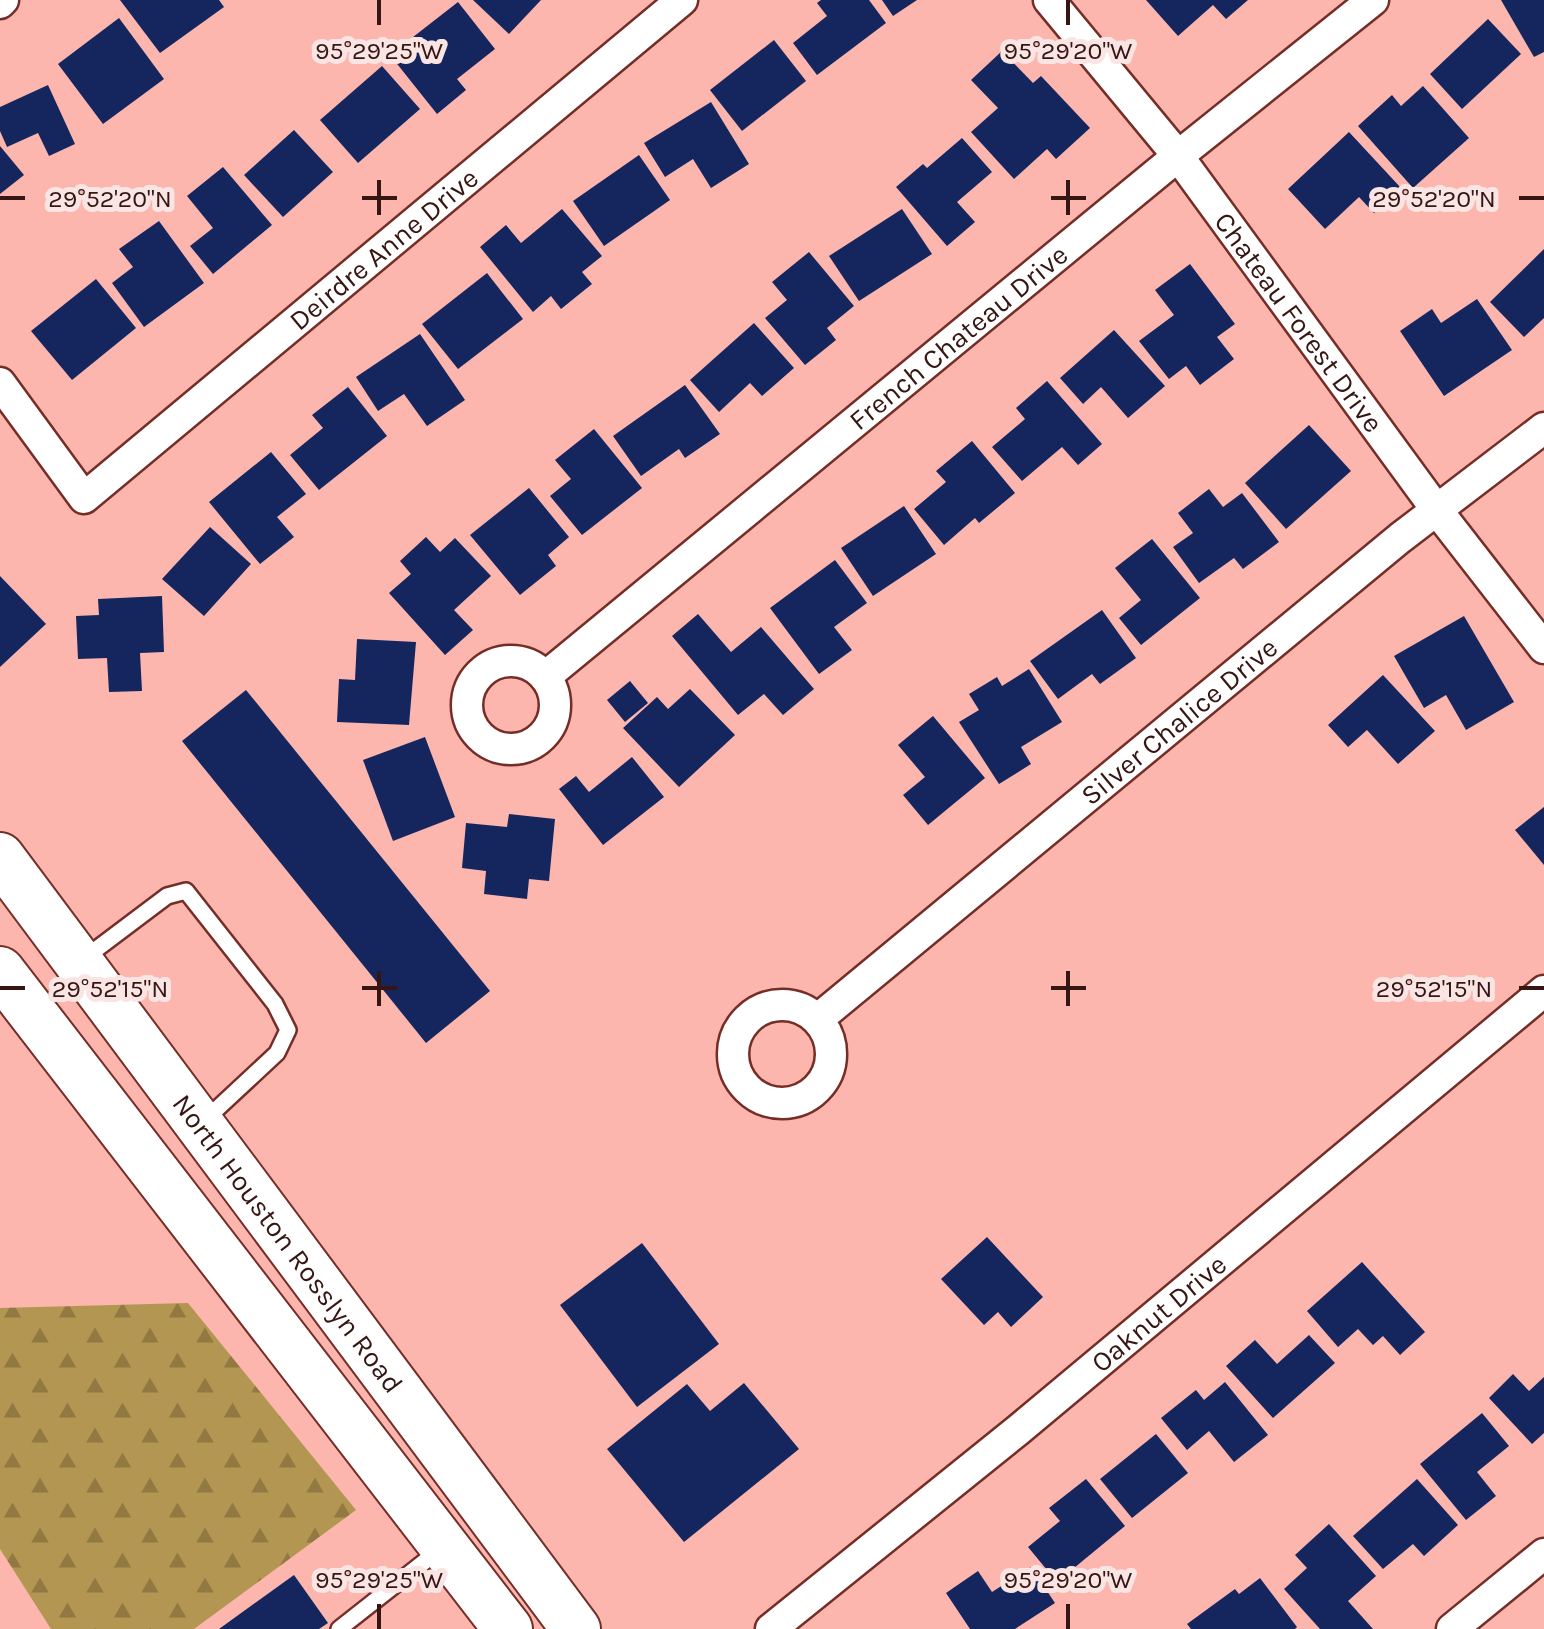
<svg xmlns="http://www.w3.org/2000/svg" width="1544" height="1629" font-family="Karla,sans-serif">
  <defs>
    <pattern id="forest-firs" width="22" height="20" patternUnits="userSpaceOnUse" patternTransform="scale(2.5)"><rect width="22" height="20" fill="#b39651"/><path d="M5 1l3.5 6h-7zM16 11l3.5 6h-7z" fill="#927942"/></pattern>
  </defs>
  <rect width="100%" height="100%" fill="#fcb6ae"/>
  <path fill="url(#forest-firs)" d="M188 1303 356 1510 194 1629H51L0 1549V1308Z"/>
  <g fill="#15265f">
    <path d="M120 0H219L224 7 160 53Z"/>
    <path d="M473 0H541L509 34Z"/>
    <path d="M821 0H869L886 23 817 75 793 43 827 16 817 3Z"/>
    <path d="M882 0H917L893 16Z"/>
    <path d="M1146 0H1248L1226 19 1213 5 1178 36Z"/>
    <path d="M1501 0H1544V52L1534 57Z"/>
    <path d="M458 2 495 49 457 79 466 90 437 114 390 55Z"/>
    <path d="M119 18 164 79 103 124 58 64Z"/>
    <path d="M1488 19 1521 54 1462 109 1430 74Z"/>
    <path d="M774 40 806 81 742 131 710 90Z"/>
    <path d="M1002 51 1033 83 1041 76 1090 128 1056 159 1047 149 1014 179 971 132 998 108 971 80Z"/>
    <path d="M382 66 420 109 358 163 320 120Z"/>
    <path d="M48 85 75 144 49 156 38 133 7 147 0 131V107Z"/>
    <path d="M1423 86 1469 138 1413 188 1358 126 1392 95 1401 106Z"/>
    <path d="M711 102 749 164 711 188 693 159 665 177 644 143Z"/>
    <path d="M294 130 333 172 283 217 244 175Z"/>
    <path d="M1349 132 1401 188 1374 213 1359 197 1325 229 1288 189Z"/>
    <path d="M962 138 992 172 957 202 975 222 947 246 896 187 923 164 927 168Z"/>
    <path d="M0 146 24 175 0 194Z"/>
    <path d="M639 155 670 200 604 246 573 201Z"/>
    <path d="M223 167 272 225 213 274 190 246 213 228 187 196Z"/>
    <path d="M562 209 602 256 582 272 592 284 561 309 551 296 533 312 480 247 506 225 521 243Z"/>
    <path d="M902 209 932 254 859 301 829 256Z"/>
    <path d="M159 221 204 283 144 327 112 283 133 267 119 249Z"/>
    <path d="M1544 249V318L1524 337 1490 302Z"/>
    <path d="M809 252 854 306 827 328 836 340 805 365 765 318 787 300 772 282Z"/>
    <path d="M1190 264 1235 324 1217 337 1234 359 1200 385 1186 366 1169 379 1139 341 1174 315 1155 290Z"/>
    <path d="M487 273 523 319 458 369 422 324Z"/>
    <path d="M96 279 136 328 72 380 31 331Z"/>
    <path d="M1477 299 1512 350 1444 396 1400 331 1432 309 1441 323Z"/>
    <path d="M754 323 794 368 762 396 750 383 719 412 690 380Z"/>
    <path d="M1114 330 1165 386 1128 418 1101 387 1083 404 1060 378Z"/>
    <path d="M420 334 465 400 427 426 404 394 378 411 356 377Z"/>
    <path d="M1047 381 1102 444 1078 465 1062 447 1022 481 992 447 1025 419 1016 408Z"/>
    <path d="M685 385 720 434 685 458 679 449 641 476 613 436Z"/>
    <path d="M348 387 387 436 319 490 290 455 323 428 312 415Z"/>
    <path d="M1309 425 1351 471 1286 529 1245 483Z"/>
    <path d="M594 429 642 488 582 535 550 496 571 479 555 460Z"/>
    <path d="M972 441 1015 493 979 523 975 518 944 545 914 509 946 482 936 471Z"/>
    <path d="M271 452 306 494 277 517 294 537 260 564 209 502Z"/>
    <path d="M529 488 569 537 548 555 556 566 520 595 470 535Z"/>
    <path d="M1209 489 1223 507 1242 493 1279 542 1243 569 1234 558 1199 583 1173 547 1193 533 1178 513Z"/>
    <path d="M904 506 936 554 873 596 841 548Z"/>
    <path d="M210 527 251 564 204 616 162 579Z"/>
    <path d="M426 537 440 552 455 538 491 576 454 610 473 630 445 655 389 593 411 574 400 561Z"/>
    <path d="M1152 539 1200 598 1141 645 1119 618 1141 600 1115 568Z"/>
    <path d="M835 560 867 603 834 627 852 650 819 674 770 608Z"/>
    <path d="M0 576 46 624 0 667Z"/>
    <path d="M162 596 164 652 140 653 142 691 109 692 107 658 78 659 76 616 99 615 98 599Z"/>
    <path d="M1102 610 1136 658 1100 684 1092 674 1058 699 1030 661Z"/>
    <path d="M698 614 731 652 761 627 814 689 783 715 764 694 738 715 672 636Z"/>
    <path d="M1464 616 1514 702 1466 730 1446 695 1424 708 1394 656Z"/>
    <path d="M357 639 416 642 409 725 337 722 339 679 355 680Z"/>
    <path d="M1029 669 1062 722 1021 747 1031 764 999 784 959 722 979 710 969 694 997 677 1002 686Z"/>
    <path d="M1383 675 1435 731 1398 764 1367 730 1348 747 1328 725Z"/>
    <path d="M630 681 648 703 625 722 607 700Z"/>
    <path d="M690 689 735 735 679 787 623 728 657 697 668 709Z"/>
    <path d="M246 690 490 991 426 1043 182 741Z"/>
    <path d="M933 716 985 778 928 825 903 795 925 777 898 745Z"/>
    <path d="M425 737 455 817 393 841 363 760Z"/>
    <path d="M632 757 664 797 603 845 559 789 576 776 589 792Z"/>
    <path d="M1544 807V865L1515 830Z"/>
    <path d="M509 814 555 819 549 881 529 879 527 899 484 894 486 871 462 868 466 823 507 827Z"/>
    <path d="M987 1237 1043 1297 1011 1327 998 1312 984 1325 941 1279Z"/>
    <path d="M642 1243 719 1344 637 1407 560 1305Z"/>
    <path d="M1362 1262 1425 1332 1400 1355 1383 1336 1373 1345 1358 1329 1338 1347 1307 1311Z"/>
    <path d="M1309 1335 1335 1363 1273 1418 1226 1366 1255 1340 1277 1364Z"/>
    <path d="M1513 1374 1529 1391 1544 1377V1433L1532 1444 1489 1398Z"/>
    <path d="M1225 1382 1268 1435 1234 1462 1209 1431 1187 1450 1161 1418 1196 1390 1204 1400Z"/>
    <path d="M744 1383 799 1449 684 1542 607 1449 687 1384 710 1411Z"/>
    <path d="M1482 1413 1509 1446 1477 1472 1496 1496 1466 1520 1420 1464Z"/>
    <path d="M1156 1434 1188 1473 1132 1518 1100 1479Z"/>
    <path d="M1086 1479 1125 1526 1057 1582 1028 1547 1060 1521 1049 1508Z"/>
    <path d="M1417 1479 1458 1525 1424 1556 1413 1544 1383 1569 1353 1536Z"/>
    <path d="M1329 1524 1376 1576 1348 1601 1373 1629H1320L1284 1589 1307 1568 1295 1555Z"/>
    <path d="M1031 1567 1055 1603 1015 1629H970L946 1593 978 1571 992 1592Z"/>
    <path d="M294 1575 328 1623 319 1629H219Z"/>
    <path d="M1260 1578 1297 1627 1295 1629H1191L1187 1624 1235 1589 1239 1594Z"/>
  </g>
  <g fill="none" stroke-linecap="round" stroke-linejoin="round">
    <defs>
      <g id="service">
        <path d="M82 960 167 896 186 891 275 1004 288 1030 277 1053 205 1120"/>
        <path d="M339 1629 438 1551"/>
      </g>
      <g id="minor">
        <path id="s1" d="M1049 0 1178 156 1436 509 1544 648"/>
        <path d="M0 3 3 0"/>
        <path id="s2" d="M0 383 84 498 682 0"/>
        <circle cx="511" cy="705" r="44"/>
        <path id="s3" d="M545 677 1178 156 1373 0"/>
        <circle cx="782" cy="1054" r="49"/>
        <path id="s4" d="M818 1019 1400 538 1544 428"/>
        <path id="s5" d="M771 1629 1017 1431 1544 991"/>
        <path d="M1452 1629 1544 1554"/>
      </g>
      <g id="primary">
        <path id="s6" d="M0 857 576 1629"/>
        <path d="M0 971 508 1629"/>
      </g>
    </defs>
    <use href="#service" stroke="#752d27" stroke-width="20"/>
    <use href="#minor" stroke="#752d27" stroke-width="35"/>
    <use href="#primary" stroke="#752d27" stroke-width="52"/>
    <use href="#service" stroke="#fff" stroke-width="15"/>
    <use href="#minor" stroke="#fff" stroke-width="30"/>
    <use href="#primary" stroke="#fff" stroke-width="48"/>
  </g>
  <path fill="none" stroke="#361613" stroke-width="4" d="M379 0V25M1068 0V25M379 180V215M1068 180V215M0 198H25M362 198H397M1051 198H1086M1519 198H1544M379 971V1006M1068 971V1006M0 988H25M362 988H397M1051 988H1086M1519 988H1544M379 1604V1629M1068 1604V1629"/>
  <g text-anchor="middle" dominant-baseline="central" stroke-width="10" stroke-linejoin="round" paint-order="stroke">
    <g font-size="28" fill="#361613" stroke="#f9e6e4">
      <text stroke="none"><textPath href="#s2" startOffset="532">Deirdre Anne Drive</textPath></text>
      <text stroke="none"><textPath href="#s1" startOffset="408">Chateau Forest Drive</textPath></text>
      <text stroke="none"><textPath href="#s3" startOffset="535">French Chateau Drive</textPath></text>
      <text stroke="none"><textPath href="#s4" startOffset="468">Silver Chalice Drive</textPath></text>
      <text stroke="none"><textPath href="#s6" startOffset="482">North Houston Rosslyn Road</textPath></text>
      <text stroke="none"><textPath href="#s5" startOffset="500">Oaknut Drive</textPath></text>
    </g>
  </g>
  <g font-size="25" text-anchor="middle" fill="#361613" stroke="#f9e6e4" stroke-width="10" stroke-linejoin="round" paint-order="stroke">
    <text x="379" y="59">95°29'25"W</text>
    <text x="1068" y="59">95°29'20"W</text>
    <text x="110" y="207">29°52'20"N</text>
    <text x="1434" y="207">29°52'20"N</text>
    <text x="110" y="997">29°52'15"N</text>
    <text x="1434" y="997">29°52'15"N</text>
    <text x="379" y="1588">95°29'25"W</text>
    <text x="1068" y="1588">95°29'20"W</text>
  </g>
</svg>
